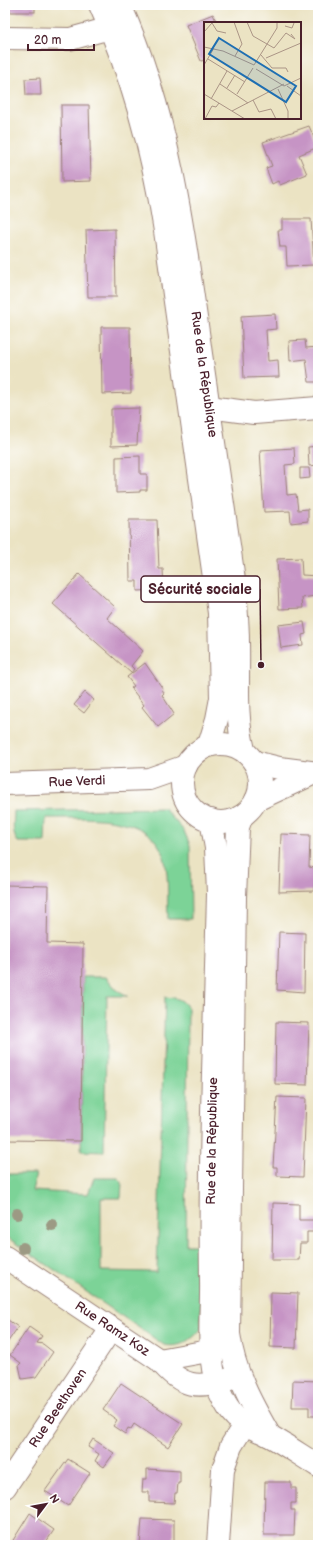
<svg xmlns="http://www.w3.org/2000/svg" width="323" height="1550" font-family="'Balsamiq Sans',sans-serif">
  <rect width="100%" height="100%" fill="#fff"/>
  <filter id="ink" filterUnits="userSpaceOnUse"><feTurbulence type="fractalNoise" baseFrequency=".025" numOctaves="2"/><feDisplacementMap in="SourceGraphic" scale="8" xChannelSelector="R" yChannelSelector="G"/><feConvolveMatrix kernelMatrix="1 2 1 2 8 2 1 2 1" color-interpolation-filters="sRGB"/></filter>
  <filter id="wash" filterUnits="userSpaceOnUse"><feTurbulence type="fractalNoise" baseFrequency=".012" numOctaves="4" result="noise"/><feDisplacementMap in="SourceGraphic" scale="16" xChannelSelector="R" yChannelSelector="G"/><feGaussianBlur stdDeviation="0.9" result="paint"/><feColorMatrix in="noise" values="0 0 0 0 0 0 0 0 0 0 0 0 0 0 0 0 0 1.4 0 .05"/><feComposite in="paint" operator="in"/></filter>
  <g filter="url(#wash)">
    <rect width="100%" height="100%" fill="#ebe3c3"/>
    <g fill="#7cd397" stroke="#637961">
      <path d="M164 808 184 831 190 845 191 919H168C167 901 169 879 165 861 154 811 85 819 46 818L45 842H18C11 833 14 822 14 811Z"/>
      <path d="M83 977H106L117 990 128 996H107L104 1152 81 1151Z"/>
      <path d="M165 997C176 998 182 998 188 1008L186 1245H195L200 1250 201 1329C191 1341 180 1348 164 1345L5 1236V1174H36L32 1191 88 1194 94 1178H118L122 1182 121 1198H101V1271L157 1272Z"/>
    </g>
    <g id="blocks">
      <g fill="#c694c5">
        <rect x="5" y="5" width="30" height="7"/>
        <path d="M213 14 217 23H205V60L201 61 186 25Z"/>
        <path d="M40 78 41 95H26L25 79Z"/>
        <path d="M61 105H89L91 181 62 182Z"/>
        <path d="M309 126 318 147 299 155 307 174 280 185 278 181 272 184 266 168 272 166 263 142Z"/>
        <path d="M282 219H311L314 265 287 266 286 247H280L278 230H282Z"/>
        <path d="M115 229 116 297H88L86 230Z"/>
        <path d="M275 314 276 329 266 330 268 361 278 360 279 377 244 378 241 316Z"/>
        <path d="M101 327H130L131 393 102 394Z"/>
        <path d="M305 340 306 348 318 347V382H309L306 359 290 361 289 341Z"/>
        <path d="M139 408 137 445 111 446V409Z"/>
        <path d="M318 446V465L309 466 308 447Z"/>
        <path d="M294 448 295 464 285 465 287 495 296 494 298 510 308 509V521L291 523 290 511 264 512 260 450Z"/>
        <path d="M140 456V474H147V490H140V492L116 493V457Z"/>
        <path d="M300 468H309L310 478 300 479Z"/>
        <path d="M129 520H157L159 569H163L164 590 137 591V581H130Z"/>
        <path d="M301 558 302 575 318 576V590H314L315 596 302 598 303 608 279 609 277 559Z"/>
        <path d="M79 574 115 607 107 618 143 651 131 666 134 669 131 673 53 604Z"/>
        <path d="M304 622 306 634 302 635 303 645 281 648 278 625Z"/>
        <path d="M145 663 163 689H162L164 693 162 695 174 714 158 727 142 707 144 705 131 688 134 686 127 677Z"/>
        <path d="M85 692 94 700 84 713 74 705Z"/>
        <path d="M281 834 310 835 309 867 315 868 314 891 279 892Z"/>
        <path d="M5 885 48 886 47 943 83 944 81 1141 5 1140Z"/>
        <path d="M279 932 305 933 304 992 277 990Z"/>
        <path d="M276 1022 309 1023 307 1085 275 1084Z"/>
        <path d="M277 1097 306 1098 303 1177 277 1176V1167H273Z"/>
        <path d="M273 1203 299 1204V1220H318V1232H307V1243H300L299 1260H272Z"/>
        <path d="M271 1292 298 1293 296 1348 270 1347Z"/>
        <path d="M5 1318 18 1327 5 1346Z"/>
        <path d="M29 1327 42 1336 37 1343 43 1344 53 1352 36 1377 22 1379 19 1365 21 1363 10 1355Z"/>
        <path d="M293 1380 318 1381V1416H309V1407H292Z"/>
        <path d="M121 1383 183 1424 168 1447 134 1424 131 1429 128 1428 125 1434 113 1426 117 1420 103 1410Z"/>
        <path d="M93 1439 114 1453 104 1467 95 1461 99 1454 88 1447Z"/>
        <path d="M68 1459 90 1473 68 1506 45 1491Z"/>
        <path d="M147 1469 180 1471V1483H178L177 1493H175L174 1503 149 1502V1492H142L143 1479H147Z"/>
        <path d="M265 1482H291V1488H296V1503H291V1510H295L294 1535H264Z"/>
        <path d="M30 1513 54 1530 44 1545H10Z"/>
        <path d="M142 1519 174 1520V1545H140Z"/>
      </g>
    </g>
  </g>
  <g filter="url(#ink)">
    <use href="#blocks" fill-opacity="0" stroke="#9a8177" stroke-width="1"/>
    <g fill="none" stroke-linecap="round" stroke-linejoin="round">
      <defs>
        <g id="minor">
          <path d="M100 5C133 77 153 153 165 231L219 613 221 698 217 719 209 745"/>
          <path id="s1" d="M120 5C169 113 185 237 201 354 212 431 224 509 235 587 236 605 238 624 238 642 239 678 235 715 244 750"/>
          <path d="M5 38 70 39 99 31 122 20"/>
          <path d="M209 407 254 413 318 408"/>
          <circle cx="221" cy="783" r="39"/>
          <path d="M254 762 279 768 318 773"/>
          <path id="s2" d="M5 784 149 779 186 766"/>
          <path d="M256 800 312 774"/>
          <path d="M242 816 238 827 235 897 229 1334C234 1372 251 1403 270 1436"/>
          <path d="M211 820 216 848 218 893C215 1022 209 1151 211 1280 212 1319 204 1365 224 1401 237 1425 248 1425 270 1436 286 1445 302 1456 318 1466"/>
          <path id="s3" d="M5 1257 159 1360C182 1388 197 1389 230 1379"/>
          <path d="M159 1360 225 1348"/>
          <path id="s4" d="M5 1487 111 1329"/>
          <path d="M218 1545 223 1469 231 1446 244 1425"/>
        </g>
      </defs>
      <use href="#minor" stroke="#9a8177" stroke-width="24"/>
      <use href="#minor" stroke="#fff" stroke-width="22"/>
    </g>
    <g fill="#9c9a84">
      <circle cx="17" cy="1214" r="6"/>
      <circle cx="52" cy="1225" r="6"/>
      <circle cx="23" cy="1248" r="6"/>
    </g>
  </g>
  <g text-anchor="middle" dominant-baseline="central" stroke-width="3.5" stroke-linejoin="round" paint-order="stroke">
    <g font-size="13" fill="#4a1f2b" stroke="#fff">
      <text stroke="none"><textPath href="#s1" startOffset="380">Rue de la République</textPath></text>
      <text stroke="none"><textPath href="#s2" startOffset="72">Rue Verdi</textPath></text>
      <text transform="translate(212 1141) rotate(-89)">Rue de la République</text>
      <text stroke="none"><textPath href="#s3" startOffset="129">Rue Ramz Koz</textPath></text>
      <text stroke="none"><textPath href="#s4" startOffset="95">Rue Beethoven</textPath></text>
    </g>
  </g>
  <g transform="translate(204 22)">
    <rect width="97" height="97" fill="#ebe3c3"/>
    <path fill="none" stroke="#ab9586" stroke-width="1" d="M30 0 38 22 31 34M43 0 49 14 70 26 82 11 91 17 87 12M8 1 13 9 22 11M81 4 88 6 90 1M0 10 8 1M0 25 19 29 50 43M57 33 68 46H82L84 50M62 36 97 21M4 37 41 60M0 43 10 26M50 43 73 6V0M52 47 80 64 97 56M16 62 44 81M83 64 97 74M23 66 31 53M74 67 84 89V97M0 72 41 97M33 72 49 46M7 77 23 49M49 78 55 90 67 87 72 97M28 89 80 62M1 97 8 84 12 85 15 81"/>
    <path fill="#1f6fb2" fill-opacity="0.15" stroke="#1f6fb2" stroke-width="2" d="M15 16 92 64 82 80 5 32Z"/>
    <rect width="97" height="97" fill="none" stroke="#4a1f2b" stroke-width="2"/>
  </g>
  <path fill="none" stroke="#4a1f2b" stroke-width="1.5" d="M261 665L260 589"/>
  <circle fill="#4a1f2b" stroke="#fff" stroke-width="1.5" cx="261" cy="665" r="4"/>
  <rect fill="#fff" stroke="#4a1f2b" stroke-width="1.5" x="141" y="576" width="119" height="26" rx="4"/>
  <g font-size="14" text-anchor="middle" font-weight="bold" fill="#4a1f2b">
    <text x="200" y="594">Sécurité sociale</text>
  </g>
  <rect width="323" height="1550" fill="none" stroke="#fff" stroke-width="20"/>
  <g transform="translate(46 1504) rotate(58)" stroke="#ffffff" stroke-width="3" paint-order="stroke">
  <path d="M0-3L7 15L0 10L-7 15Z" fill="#4a1f2b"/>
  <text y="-6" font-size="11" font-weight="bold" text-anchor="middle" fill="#4a1f2b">N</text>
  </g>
  <path d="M28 44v6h66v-6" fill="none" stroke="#4a1f2b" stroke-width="2"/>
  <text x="34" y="44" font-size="12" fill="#4a1f2b" stroke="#ffffff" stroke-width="3" paint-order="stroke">20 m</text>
</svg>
